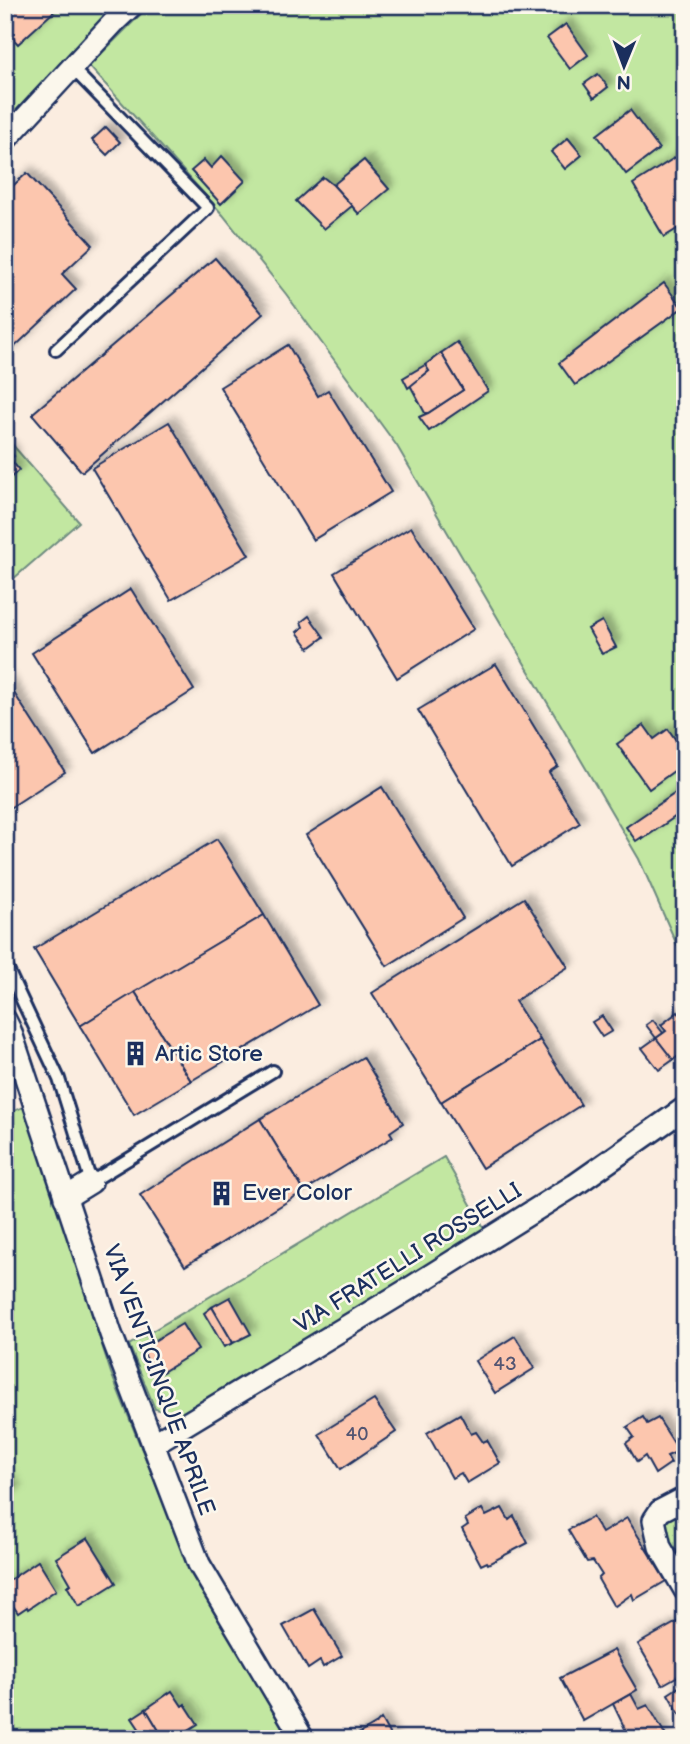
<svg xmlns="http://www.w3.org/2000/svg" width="690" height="1744" font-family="'Balsamiq Sans',sans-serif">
  <defs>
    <filter id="shadow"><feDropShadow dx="6" dy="-6" stdDeviation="3.5" flood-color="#0004"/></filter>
  </defs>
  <rect width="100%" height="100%" fill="#fbede0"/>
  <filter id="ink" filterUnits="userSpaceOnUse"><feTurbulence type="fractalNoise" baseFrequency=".0143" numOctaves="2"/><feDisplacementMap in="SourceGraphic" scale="14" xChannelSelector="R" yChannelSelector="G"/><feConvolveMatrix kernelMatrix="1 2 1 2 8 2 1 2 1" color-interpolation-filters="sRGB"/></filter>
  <g filter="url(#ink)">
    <g fill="#c2e7a1" stroke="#6e8b80" stroke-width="2">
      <path d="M5 5H126L5 124Z"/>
      <path d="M150 5H685V963L639 859 397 446 286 294 223 215 89 66Z"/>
      <path d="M5 436 79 522 5 586Z"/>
      <path d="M25 1106 111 1373 190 1569 291 1739H5V1115Z"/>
      <path d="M444 1157 487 1233 186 1416 155 1409 129 1345Z"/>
      <path d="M685 1505V1577L666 1545 665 1516Z"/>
    </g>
    <g fill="#fcc6ae" stroke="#1b2f5e" stroke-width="2" filter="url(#shadow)">
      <path d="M5 5H61L18 44 5 30Z"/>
      <path d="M566 24 588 55 570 69 547 38Z"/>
      <path d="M598 74 608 87 594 98 584 84Z"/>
      <path d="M630 110 659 149 626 174 597 135Z"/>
      <path d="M106 127 120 142 107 155 92 140Z"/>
      <path d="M568 138 582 155 565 169 551 152Z"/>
      <path d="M222 156 245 181 221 204 191 171 204 160 211 168Z"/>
      <path d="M676 157 685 172V224L664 237 633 184Z"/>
      <path d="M364 160 389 189 359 214 333 185Z"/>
      <path d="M27 173 93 245 62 274 76 289 6 355 5 193Z"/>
      <path d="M323 177 333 185 352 206 324 229 296 201Z"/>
      <path d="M215 258 263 314 82 472 33 415V413Z"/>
      <path d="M664 283 682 308 575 385 559 363Z"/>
      <path d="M457 342 488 391 429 431 419 417 428 413 463 390 441 353Z"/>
      <path d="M288 345 318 396 328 390 391 492 313 540 220 387Z"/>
      <path d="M441 353 463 390 428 413H425L410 385 429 371 425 365Z"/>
      <path d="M425 365 429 371 408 388 403 378Z"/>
      <path d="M169 422 249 555 171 600 92 468Z"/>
      <path d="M5 445 14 456 10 459 19 470 5 483Z"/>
      <path d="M411 527 474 629 397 678 334 573Z"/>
      <path d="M131 589 194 690 95 753 32 653Z"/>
      <path d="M309 616 324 637 309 648 297 632 303 627 301 622Z"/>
      <path d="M602 621 616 647 602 654 588 629Z"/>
      <path d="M496 664 558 766 549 772 580 823 512 866 418 710Z"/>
      <path d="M5 679 65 772 5 811Z"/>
      <path d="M644 725 654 739 668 729 685 753V763L649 789 617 744Z"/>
      <path d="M382 787 463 918 387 966 306 835Z"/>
      <path d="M677 792 684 802 676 810 679 814 643 839 642 837 636 841 626 827Z"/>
      <path d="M217 839 264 915 80 1026 34 949Z"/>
      <path d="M524 898 568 967 515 1001 540 1040 441 1102 372 993Z"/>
      <path d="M264 915 318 1005 191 1081 135 992Z"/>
      <path d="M135 992 191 1081 134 1115 80 1026Z"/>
      <path d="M678 1012 685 1021V1051L673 1060 656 1038 666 1031 661 1025Z"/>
      <path d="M602 1016 612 1031 602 1037 592 1022Z"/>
      <path d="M653 1020 663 1033 656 1038 646 1025Z"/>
      <path d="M656 1038 673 1060 659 1070 642 1048Z"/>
      <path d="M540 1040 581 1105 482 1168 441 1102Z"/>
      <path d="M363 1057 403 1123 390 1132 393 1137 304 1191 260 1119Z"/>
      <path d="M260 1119 304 1191 185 1266 140 1195Z"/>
      <path d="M230 1297 251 1334 233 1343 212 1307Z"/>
      <path d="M212 1307 233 1343 224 1347 204 1313Z"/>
      <path d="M182 1324 198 1350 156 1376 141 1349Z"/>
      <path d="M515 1336 535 1368 495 1393 475 1361Z"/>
      <path d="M374 1400 396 1432 341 1469 319 1434Z"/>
      <path d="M460 1414 471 1434 476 1432 483 1442 487 1440 500 1463 467 1483 461 1473 452 1478 427 1433Z"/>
      <path d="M643 1417 647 1424 658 1418 679 1451 667 1456 671 1463 655 1474 645 1456 637 1462 626 1443 634 1437 627 1427Z"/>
      <path d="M5 1477 15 1492 5 1499Z"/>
      <path d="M502 1508 509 1520 514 1516 528 1543 488 1564 487 1562 481 1565 462 1529 468 1525 465 1519 482 1509 486 1516Z"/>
      <path d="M592 1517 602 1533 627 1518 666 1581 634 1600 632 1594 615 1606 613 1605 598 1579 602 1575 593 1561 587 1562 568 1530Z"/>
      <path d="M88 1538 116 1583 79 1606 67 1586 71 1584 56 1558Z"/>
      <path d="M38 1561 56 1590 28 1609 27 1607 18 1613 5 1594V1583Z"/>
      <path d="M314 1609 342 1656 323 1667 320 1661 308 1669 283 1626Z"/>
      <path d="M684 1618 685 1672 662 1685 638 1644Z"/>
      <path d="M614 1650 637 1690 583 1721 560 1678Z"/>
      <path d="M685 1683V1718L683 1720 668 1694Z"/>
      <path d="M172 1691 182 1706 185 1704 198 1724 174 1739H164L146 1709Z"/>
      <path d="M631 1694 639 1709 648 1705 665 1734 656 1739H632L629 1737 613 1704Z"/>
      <path d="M146 1709 164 1739H146L132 1718Z"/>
      <path d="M381 1719 392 1739H350L377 1723Z"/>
    </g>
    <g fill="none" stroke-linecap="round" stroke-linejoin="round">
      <defs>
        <g id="service">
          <path d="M56 350 208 208 72 68"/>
          <path d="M5 964 59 1079 91 1182 273 1071"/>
        </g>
        <g id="minor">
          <path d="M5 140 115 21 132 5"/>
          <path d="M5 1020 10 1030 111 1334 199 1564 303 1739"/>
          <path d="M65 1198 91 1182"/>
          <path d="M153 1444 412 1287 575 1185 685 1108"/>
          <path d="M685 1498 660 1511 654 1520 660 1547 685 1590"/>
        </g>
      </defs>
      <use href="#service" stroke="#1b2f5e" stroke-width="16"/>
      <use href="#minor" stroke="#1b2f5e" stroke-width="26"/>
      <use href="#service" stroke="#fbf7ec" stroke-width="10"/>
      <use href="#minor" stroke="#fbf7ec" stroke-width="21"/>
    </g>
  </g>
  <defs>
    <symbol id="building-bare" viewBox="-9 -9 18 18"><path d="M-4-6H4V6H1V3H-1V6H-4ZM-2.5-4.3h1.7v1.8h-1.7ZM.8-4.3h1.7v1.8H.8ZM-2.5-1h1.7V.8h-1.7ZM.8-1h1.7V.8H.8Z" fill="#1b2f5e" stroke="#fbf7ec" stroke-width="2.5" paint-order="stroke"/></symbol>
  </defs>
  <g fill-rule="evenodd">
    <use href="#building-bare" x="118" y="1036" width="35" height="35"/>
    <use href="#building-bare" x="204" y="1176" width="35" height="35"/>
  </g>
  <g text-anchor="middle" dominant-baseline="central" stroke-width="5" stroke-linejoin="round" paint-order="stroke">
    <g font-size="19" fill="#535572">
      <text x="505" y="1364">43</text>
      <text x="357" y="1434">40</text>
    </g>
    <g font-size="23" fill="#1b2f5e" stroke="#fbf7ec" text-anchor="start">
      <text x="155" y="1054">Artic Store</text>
      <text x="242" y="1193">Ever Color</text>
    </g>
    <g font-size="23" fill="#1b2f5e" stroke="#fbf7ec">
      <text transform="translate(408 1258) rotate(-32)">VIA FRATELLI ROSSELLI</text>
      <text transform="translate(159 1380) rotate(70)">VIA VENTICINQUE APRILE</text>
    </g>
  </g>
  <rect width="690" height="1744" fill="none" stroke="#fbf7ec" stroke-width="28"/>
  <rect x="14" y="14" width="662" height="1716" fill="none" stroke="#1b2f5e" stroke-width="2.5" filter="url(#ink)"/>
  <g transform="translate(624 66) rotate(181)" stroke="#fbf7ec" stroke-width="5" paint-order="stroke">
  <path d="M0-5L12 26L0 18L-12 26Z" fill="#1b2f5e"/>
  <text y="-10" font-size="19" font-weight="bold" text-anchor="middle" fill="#1b2f5e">N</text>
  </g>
</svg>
